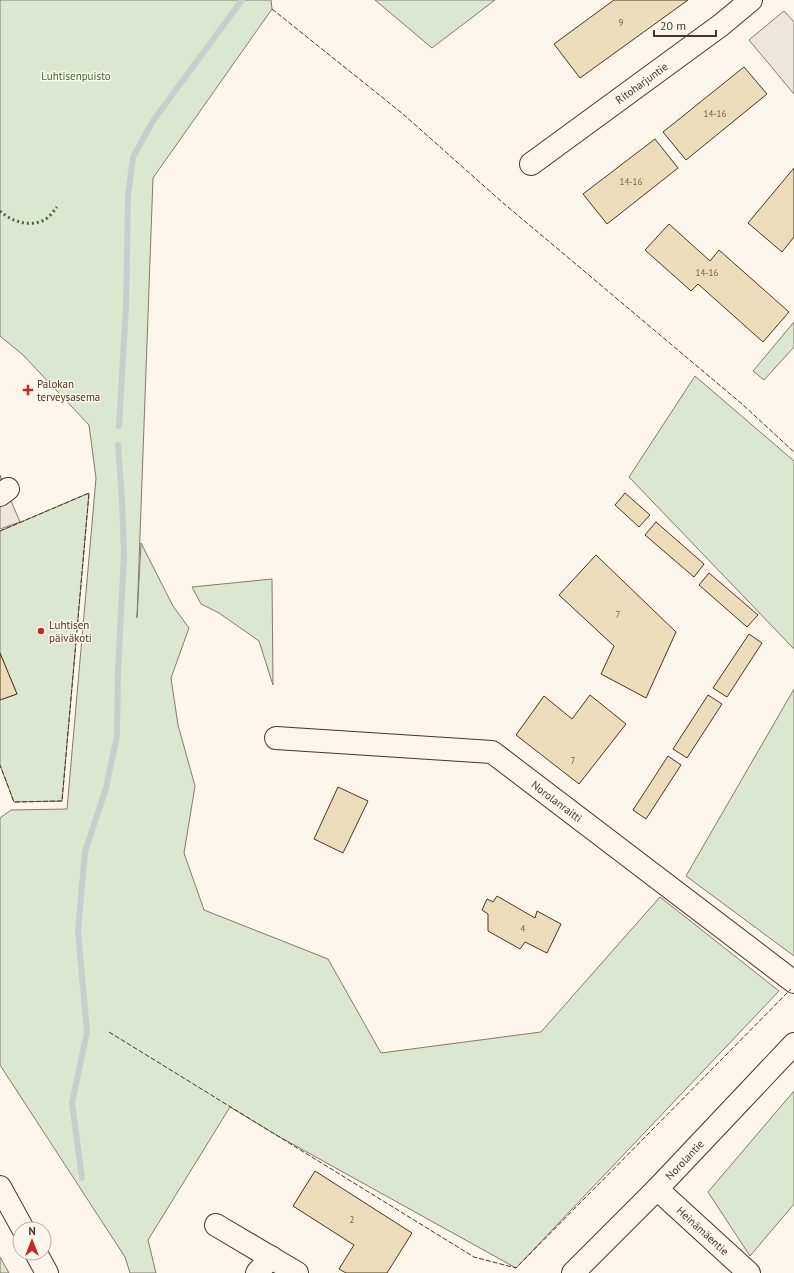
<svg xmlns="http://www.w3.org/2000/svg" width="794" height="1273" font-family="'PT Sans',sans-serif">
  <rect width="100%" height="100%" fill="#fbf6e9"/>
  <g fill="#dce7d0" stroke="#887966">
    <path d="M0 0H271L272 9 153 178 137 618 141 543 173 606 189 628 171 678 178 725 195 786 184 853 204 910 328 959 381 1053 541 1032 660 897 779 991 516 1268 278 1136 230 1107 148 1240 156 1273H130L125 1257 0 1065V818L11 810 67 809 96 478 89 425 23 355 0 336Z"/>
    <path d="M375 0H495L432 48Z"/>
    <path d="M794 322V347L764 380 753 371Z"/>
    <path d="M695 376 794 461V649L629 477Z"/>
    <path d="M89 493 62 801 14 802 0 765V700L17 694 0 653V531Z"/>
    <path d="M272 579 273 685 259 641 219 613 201 604 192 587Z"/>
    <path d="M794 689V956L686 876Z"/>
    <path d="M794 1091V1204L750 1256 708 1192Z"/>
    <path d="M0 1257 9 1273H0Z"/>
  </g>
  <g fill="#ede7d9" stroke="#887966">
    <path d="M784 11 794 22V94L749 40Z"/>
    <path d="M0 475 20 522 0 529Z"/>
  </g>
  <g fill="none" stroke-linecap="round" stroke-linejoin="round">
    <g stroke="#c9cecd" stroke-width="6">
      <path d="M119 426 126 306 128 197 133 157 153 121 242 0"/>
      <path d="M82 1178 72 1103 87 1032 78 931 85 852 106 788 117 736 118 671 124 554 122 500 118 445"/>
    </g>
  </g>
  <g fill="#ecdcbc" stroke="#4a3520">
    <path d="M614 0H688L580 78 554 44Z"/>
    <path d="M744 67 767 94 686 160 663 132Z"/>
    <path d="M655 139 678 168 607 224 583 194Z"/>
    <path d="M794 168V237L782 252 748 223Z"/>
    <path d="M669 224 710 261 719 250 789 312 763 342 698 284 691 291 645 250Z"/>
    <path d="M625 493 650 515 639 527 615 505Z"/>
    <path d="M656 522 704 564 694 577 645 535Z"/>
    <path d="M596 555 676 632 646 698 601 674 614 646 559 595Z"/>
    <path d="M709 573 758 615 747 627 699 585Z"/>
    <path d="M749 634 762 643 727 697 713 688Z"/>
    <path d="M0 653 17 694 0 700Z"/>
    <path d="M590 695 626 724 579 784 516 735 544 696 572 719Z"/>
    <path d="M708 695 722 704 687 758 673 749Z"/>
    <path d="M668 756 681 765 646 819 633 810Z"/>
    <path d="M338 787 368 801 343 853 314 839Z"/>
    <path d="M497 896 535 918 537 911 561 924 547 953 525 942 520 949 488 931V914L482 910 487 899 493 902Z"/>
    <path d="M315 1171 412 1233 387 1273H346L339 1269 354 1245 293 1206Z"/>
  </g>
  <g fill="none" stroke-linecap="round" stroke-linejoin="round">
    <defs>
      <g id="minor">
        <path id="s1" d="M531 164 721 25 751 0"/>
        <path d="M0 495 8 489"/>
        <path id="s2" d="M276 738 492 752 794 982"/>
        <path id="s3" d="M657 1189 749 1273"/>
        <path d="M216 1225 297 1273"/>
        <path d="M257 1273 271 1257"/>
        <path id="s4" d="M573 1273 657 1189 794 1044"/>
      </g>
      <g id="major">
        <path d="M0 1187 23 1229"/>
        <path d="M36 1253 47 1273"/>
      </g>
    </defs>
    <use href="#minor" stroke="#4a3520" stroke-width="24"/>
    <use href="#major" stroke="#4a3520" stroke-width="24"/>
    <use href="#minor" stroke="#fbf6e9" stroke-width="22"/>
    <use href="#major" stroke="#fbf6e9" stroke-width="22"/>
    <path stroke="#436837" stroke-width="3" stroke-dasharray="2 3" stroke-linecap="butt" d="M0 211C12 222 31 228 46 219 50 216 54 211 57 207"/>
    <g stroke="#4a3520" stroke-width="1" stroke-dasharray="5 2" stroke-linecap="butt">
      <path d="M272 9 403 114 502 202 742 404 794 452"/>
      <path d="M0 531 89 493 62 801 14 802 0 765"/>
      <path d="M109 1032 474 1257 516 1268 791 989"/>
    </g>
  </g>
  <g fill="#c62828" stroke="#fbf6e9" stroke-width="1.5">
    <path d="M26 384h4v4h4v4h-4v4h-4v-4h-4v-4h4z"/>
    <circle cx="41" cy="631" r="4"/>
  </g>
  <g text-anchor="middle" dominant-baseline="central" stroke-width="3" stroke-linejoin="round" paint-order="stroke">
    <g font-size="9" fill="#725f47">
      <text x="621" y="22">9</text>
      <text x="715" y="113">14-16</text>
      <text x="631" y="181">14-16</text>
      <text x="707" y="272">14-16</text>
      <text x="618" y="614">7</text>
      <text x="573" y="760">7</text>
      <text x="523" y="928">4</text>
      <text x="352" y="1219">2</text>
    </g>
    <g font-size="11" fill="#436837" stroke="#fbf6e9">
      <text x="76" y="76">Luhtisenpuisto</text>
    </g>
    <g font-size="11" fill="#4a3520" stroke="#fbf6e9">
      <text stroke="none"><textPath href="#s1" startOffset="137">Ritoharjuntie</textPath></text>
      <text stroke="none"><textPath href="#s2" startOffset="298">Norolanraitti</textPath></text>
      <text stroke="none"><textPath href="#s4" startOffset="159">Norolantie</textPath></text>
      <text stroke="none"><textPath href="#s3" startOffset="62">Heinämäentie</textPath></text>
    </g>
    <g font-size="11" fill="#4a3520" stroke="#fbf6e9" text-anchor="start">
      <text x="37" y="384">Palokan<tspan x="37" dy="13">terveysasema</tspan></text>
      <text x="49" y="625">Luhtisen<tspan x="49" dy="13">päiväkoti</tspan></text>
    </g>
  </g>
  <g transform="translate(32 1241)"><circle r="19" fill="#fbf6e9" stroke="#b4a999"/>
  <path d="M0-3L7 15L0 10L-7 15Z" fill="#c62828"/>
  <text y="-6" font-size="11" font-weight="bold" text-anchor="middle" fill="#4a3520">N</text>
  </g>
  <path d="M654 30v6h62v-6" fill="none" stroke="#4a3520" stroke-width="2"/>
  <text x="660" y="30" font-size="12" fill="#4a3520" stroke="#fbf6e9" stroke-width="3" paint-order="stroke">20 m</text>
</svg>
